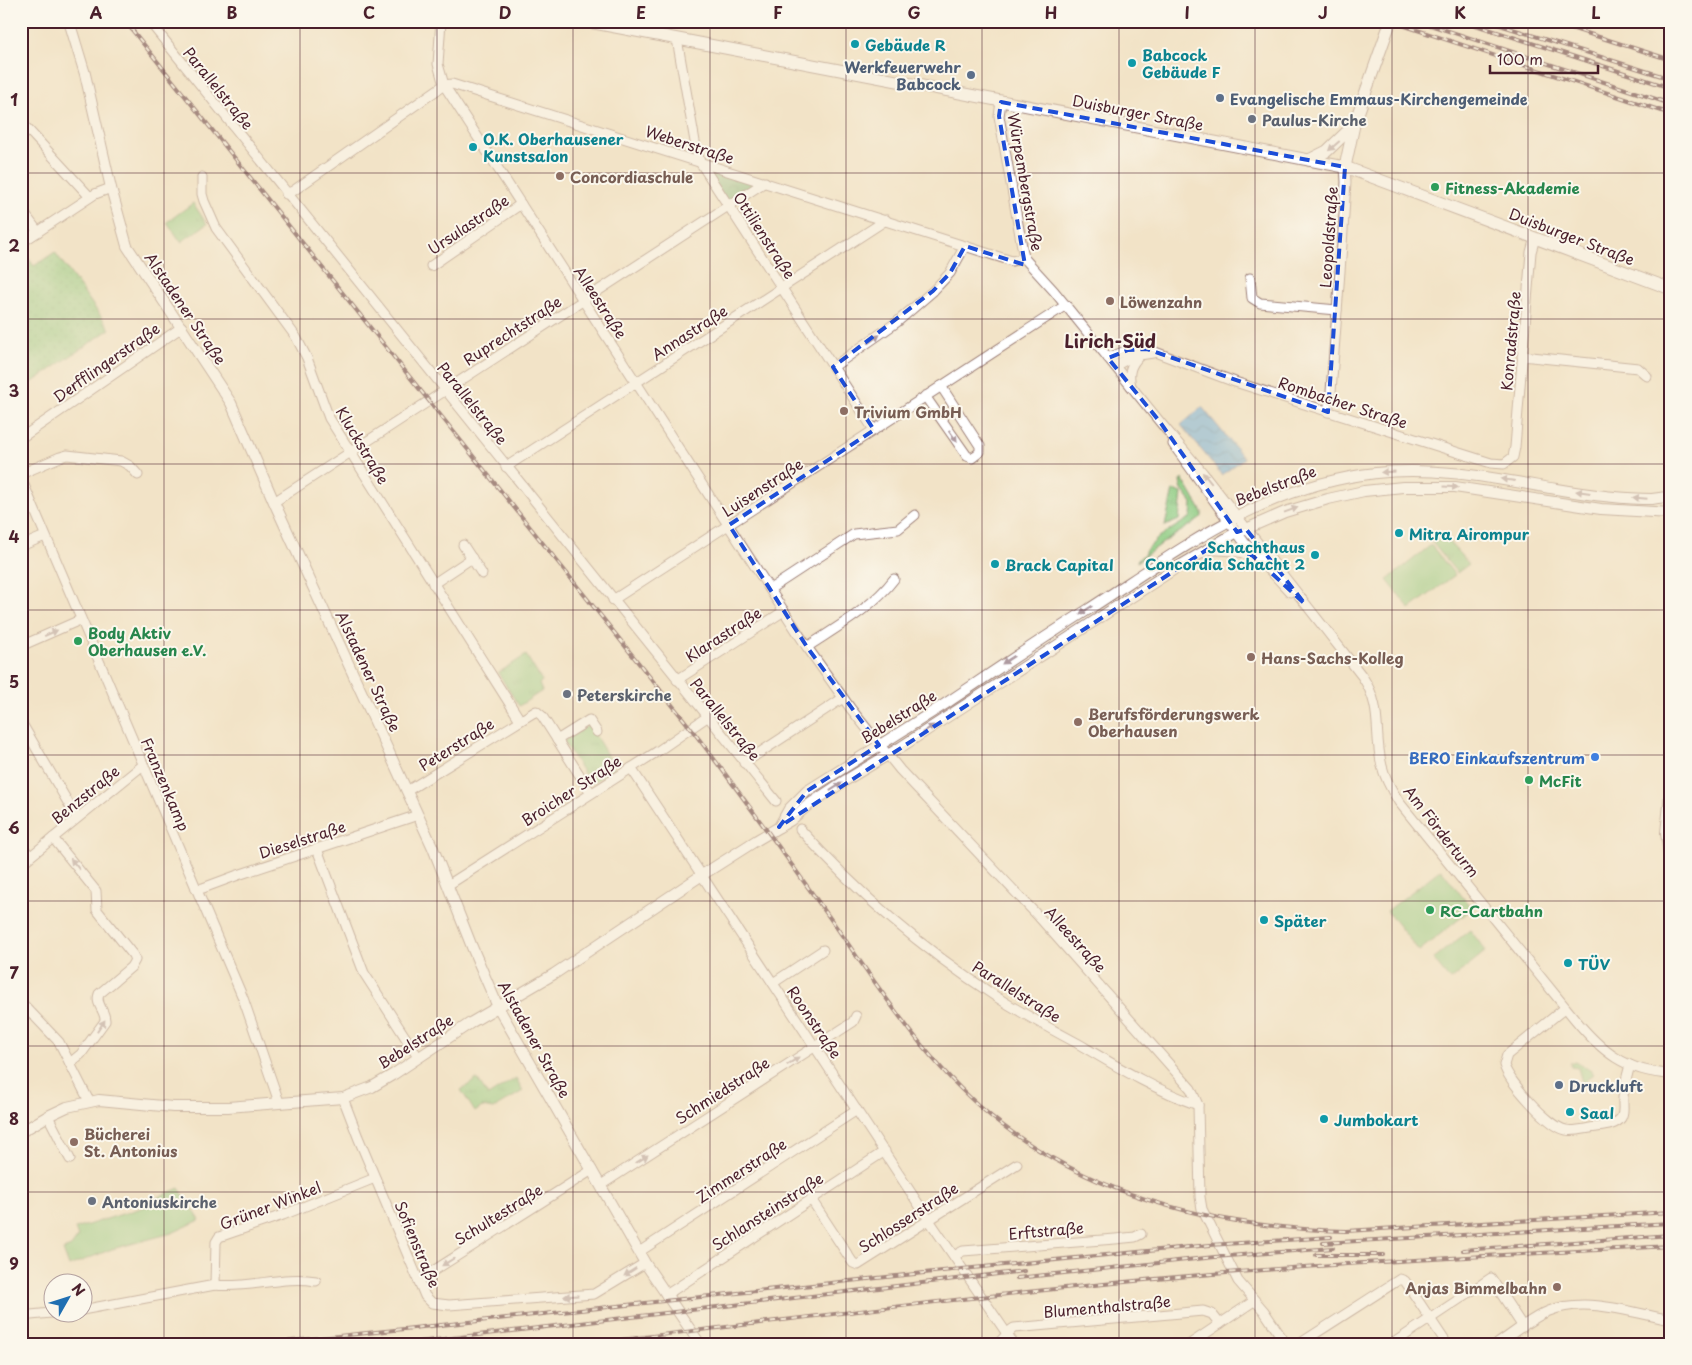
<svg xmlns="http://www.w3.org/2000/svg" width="1692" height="1365" font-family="'Playpen Sans',sans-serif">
  <defs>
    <pattern id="forest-crowns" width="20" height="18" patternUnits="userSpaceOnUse" patternTransform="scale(1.25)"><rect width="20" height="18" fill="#72af6f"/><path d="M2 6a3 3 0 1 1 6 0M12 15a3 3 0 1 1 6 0" fill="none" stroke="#608e5b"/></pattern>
    <pattern id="park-tufts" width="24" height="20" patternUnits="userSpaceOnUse" patternTransform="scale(1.25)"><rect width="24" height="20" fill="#8dcb81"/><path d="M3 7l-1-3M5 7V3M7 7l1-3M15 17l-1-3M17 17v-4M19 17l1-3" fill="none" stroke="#7bae70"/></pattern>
    <pattern id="garden-dots" width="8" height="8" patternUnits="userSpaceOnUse" patternTransform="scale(1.25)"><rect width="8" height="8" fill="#8dcb81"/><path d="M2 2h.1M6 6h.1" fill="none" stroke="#7bae70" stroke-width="1.8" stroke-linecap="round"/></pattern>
    <pattern id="water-waves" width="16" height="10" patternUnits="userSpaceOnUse" patternTransform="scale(1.25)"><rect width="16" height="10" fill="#6aaee0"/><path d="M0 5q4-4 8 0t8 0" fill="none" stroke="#598db6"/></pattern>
  </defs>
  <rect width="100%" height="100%" fill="#fbf7ec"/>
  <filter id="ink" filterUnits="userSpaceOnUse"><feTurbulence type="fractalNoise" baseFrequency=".02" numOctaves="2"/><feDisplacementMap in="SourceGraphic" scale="10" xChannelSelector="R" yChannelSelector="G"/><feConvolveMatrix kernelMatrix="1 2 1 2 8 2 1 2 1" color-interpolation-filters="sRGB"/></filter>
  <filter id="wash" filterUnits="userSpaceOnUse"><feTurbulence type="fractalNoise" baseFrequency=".0096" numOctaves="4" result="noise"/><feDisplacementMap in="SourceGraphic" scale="20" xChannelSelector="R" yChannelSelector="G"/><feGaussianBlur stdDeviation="1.12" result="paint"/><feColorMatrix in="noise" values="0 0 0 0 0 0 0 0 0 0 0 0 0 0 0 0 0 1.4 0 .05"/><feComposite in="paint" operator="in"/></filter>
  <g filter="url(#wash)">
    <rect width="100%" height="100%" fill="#f2e3c7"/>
    <g fill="#8dcb81" stroke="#6c7556">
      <path d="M1182 478 1202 512V516L1200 519 1164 542 1137 562 1138 559 1145 554V551L1159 537 1191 517 1192 503 1182 490 1180 481Z"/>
      <path d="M1431 545 1455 575 1410 609 1387 580Z"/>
      <path d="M1441 869 1472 909 1419 951 1387 911Z"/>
      <path d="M1470 930 1486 951 1450 980 1433 959Z"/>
      <path d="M1575 1061 1590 1070 1593 1074 1577 1089 1576 1086 1582 1082 1578 1068 1571 1067 1570 1063Z"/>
      <path d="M179 1188 200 1220 172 1233 112 1249 69 1266 63 1250 71 1247 78 1237 75 1229 141 1208 150 1204 149 1201Z"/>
    </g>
    <path fill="url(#forest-crowns)" stroke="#5e674d" d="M706 169 765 182 729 205Z"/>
    <g fill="url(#park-tufts)" stroke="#6c7556">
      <path d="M193 203 207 224 181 242 167 222Z"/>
      <path d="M1173 490 1182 493 1179 520 1165 526Z"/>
      <path d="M1439 536 1447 540 1469 564 1457 573 1431 541 1435 537Z"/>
      <path d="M526 655 542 681 539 684 542 691 519 706 498 673Z"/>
      <path d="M589 725 615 768 591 784 563 741Z"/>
      <path d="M516 1078 523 1091 493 1109 482 1107 475 1112 461 1090 477 1079 488 1096Z"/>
    </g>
    <path fill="url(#garden-dots)" stroke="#6c7556" d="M23 251 34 266 55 252 110 329 30 384 21 360V252Z"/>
    <path fill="url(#water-waves)" stroke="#5a6686" d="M1202 407 1244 458 1222 475 1181 425Z"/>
  </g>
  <g filter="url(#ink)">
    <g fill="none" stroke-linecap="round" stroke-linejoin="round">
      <defs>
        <g id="minor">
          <path d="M149 21 776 801"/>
          <path d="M441 21 438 64 444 85 807 647 851 709 900 770 1039 917 1191 1089 1198 1105 1200 1197 1202 1209 1238 1281 1264 1311 1286 1344"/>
          <path d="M645 21 647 33"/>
          <path d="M677 39 697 153 700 162 874 430"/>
          <path d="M1001 102 999 116 1024 258 1054 291 1160 422 1203 473 1362 676C1384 709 1373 732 1382 766 1385 779 1392 791 1399 802L1574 1018C1601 1051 1626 1072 1671 1074"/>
          <path d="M21 122 90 197"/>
          <path d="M202 177V194L204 201 216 228 296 337 307 358 329 418 520 720"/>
          <path d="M286 194 293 191 444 85 452 84 1012 261 1024 258"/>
          <path d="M21 209 38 232"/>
          <path d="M21 243 95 194 111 188"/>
          <path d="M431 266 521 204"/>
          <path d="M1250 278 1252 298 1260 303 1337 310"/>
          <path d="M1522 356 1638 368 1647 376"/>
          <path d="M1108 358 1128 350 1147 349 1235 382 1491 463 1504 464 1513 457 1515 447 1531 252 1535 238"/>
          <path d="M1115 366 1133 356 1153 353"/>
          <path d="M833 367 897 322 933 291 950 273 965 246"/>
          <path d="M1131 386C1128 373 1130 365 1140 355"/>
          <path d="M925 396 967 456 972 458 980 452V446L941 386"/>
          <path d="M1328 412 1331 392 1343 231 1346 182 1345 167"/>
          <path d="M21 438 182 327"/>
          <path d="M1173 444 1244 542 1290 592"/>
          <path d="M506 467 886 220"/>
          <path d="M21 474 60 457 67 455 121 461 130 466 138 475"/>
          <path d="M21 478 243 998 279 1102"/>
          <path d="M274 502 765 182"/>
          <path d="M463 545 482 574"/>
          <path d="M21 546 45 536"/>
          <path d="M433 584 472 558"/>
          <path d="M770 589 854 534 898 529 915 515"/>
          <path d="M613 600 1066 305"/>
          <path d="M21 646 80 620"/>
          <path d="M807 647C837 627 872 608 894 579"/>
          <path d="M677 680 784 611"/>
          <path d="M21 722 77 818"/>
          <path d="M557 740 589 720 597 732"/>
          <path d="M744 763 843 698"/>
          <path d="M631 768 929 1220 1014 1344"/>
          <path d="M407 791 536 711 542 716 591 793"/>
          <path d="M800 829C857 893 923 949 995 996 1021 1013 1049 1028 1077 1043 1116 1066 1155 1090 1198 1105"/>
          <path d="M53 838 96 891 97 910 133 955 135 960 131 967 99 994C95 1005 106 1011 105 1021L81 1054 70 1063"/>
          <path d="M21 845 30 856"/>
          <path d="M317 849 364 973 418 1057"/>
          <path d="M21 864 143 765"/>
          <path d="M448 885 658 751 707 717"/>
          <path d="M196 889 203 888 238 875 418 815"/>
          <path d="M773 983 823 950"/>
          <path d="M21 1002 59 1042 89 1101"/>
          <path d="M1565 1008 1507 1055 1504 1065C1508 1081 1549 1127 1566 1130 1575 1132 1587 1128 1597 1127 1605 1126 1616 1125 1621 1118 1624 1113 1623 1109 1623 1103 1622 1091 1627 1077 1630 1065"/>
          <path d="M343 1098 358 1137 425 1296 432 1303 449 1305 594 1294 645 1263"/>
          <path d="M48 1116 70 1159"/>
          <path d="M601 1185 853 1022 856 1016"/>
          <path d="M811 1199 853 1263 858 1265 1017 1164"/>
          <path d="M639 1252 857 1110"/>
          <path d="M954 1256 963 1251 1115 1239 1135 1237 1141 1234"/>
          <path d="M419 1280 592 1170"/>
          <path d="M215 1285 216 1242 219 1237 283 1215 375 1178"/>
          <path d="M666 1295 885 1151"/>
          <path d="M82 1310 215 1285C249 1289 283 1275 316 1281"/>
          <path d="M21 1316 61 1312"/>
          <path d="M997 1344C1004 1339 1007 1332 1014 1328L1203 1311 1212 1314 1220 1324"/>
          <path d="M1190 1344 1254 1301"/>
          <path d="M1299 1344 1400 1279 1405 1281 1447 1344"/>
          <path d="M1392 1344 1491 1278 1523 1327"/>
          <path d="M1497 1344C1514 1333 1531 1318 1549 1311 1586 1296 1634 1313 1671 1320"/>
        </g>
        <g id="tertiary">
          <path d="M69 21 85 74 111 188 127 246 231 403 274 502 433 848 472 947 498 1007 645 1263 700 1344"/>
          <path d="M1208 549C1238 550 1245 549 1269 569"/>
          <path d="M1671 785 1666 833 1671 870"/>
          <path d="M779 827 789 809 807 791C853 762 899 733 945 704 993 672 1040 640 1089 609 1182 549 1262 486 1376 473 1436 466 1498 479 1556 489 1585 494 1623 499 1652 499 1658 498 1664 497 1671 497"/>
          <path d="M21 1132 48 1116 67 1107 99 1100 173 1107H228L343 1098 372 1087 394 1074 472 1022 554 974 702 875 757 840 791 820 807 806 846 780 901 747 1176 568 1237 532 1246 529 1285 512 1328 499 1364 491 1403 487H1455L1601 509 1671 513"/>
        </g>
        <g id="secondary">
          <path d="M584 21 1345 167 1671 289"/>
          <path d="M1309 160 1327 151 1354 125"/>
          <path d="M1345 167 1354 125 1389 26"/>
        </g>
      </defs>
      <use href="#minor" stroke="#9e8179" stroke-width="11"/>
      <use href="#tertiary" stroke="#9e8179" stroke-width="12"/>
      <use href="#secondary" stroke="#9e8179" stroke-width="13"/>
      <use href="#minor" stroke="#fff" stroke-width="9"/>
      <use href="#tertiary" stroke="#fff" stroke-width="10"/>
      <use href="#secondary" stroke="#fff" stroke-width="11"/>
      <defs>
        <g id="rail">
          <path d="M125 21 685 721C738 789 787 858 837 928 886 998 933 1072 1001 1124 1100 1200 1224 1228 1346 1231L1671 1212"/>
          <path d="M1390 21 1671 114"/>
          <path d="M1418 21 1671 104"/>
          <path d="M1463 21 1671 88"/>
          <path d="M1487 21 1671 79"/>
          <path d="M1549 21 1671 60"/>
          <path d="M1323 1243 1671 1223"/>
          <path d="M1463 1250 1671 1235"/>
          <path d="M1316 1255H1383"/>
          <path d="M1017 1278 1215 1257 1333 1248"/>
          <path d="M264 1344 952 1270 1210 1245 1331 1237"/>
          <path d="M401 1344 1024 1271"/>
          <path d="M585 1344C786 1320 987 1294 1189 1276 1349 1262 1510 1255 1671 1246"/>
        </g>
      </defs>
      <use href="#rail" stroke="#4a1f2b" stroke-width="4"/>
      <use href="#rail" stroke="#fbf7ec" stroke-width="2" stroke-dasharray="5.5" stroke-linecap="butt"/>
    </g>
    <defs><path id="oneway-solid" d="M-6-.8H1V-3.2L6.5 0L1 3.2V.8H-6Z" transform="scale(1.25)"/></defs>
    <g fill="#ae9aa0">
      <use href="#oneway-solid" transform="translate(1334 146) rotate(139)"/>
      <use href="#oneway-solid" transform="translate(874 339) rotate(-36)"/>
      <use href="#oneway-solid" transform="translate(953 436) rotate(55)"/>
      <use href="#oneway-solid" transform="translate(1388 472) rotate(177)"/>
      <use href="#oneway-solid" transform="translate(1207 478) rotate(-129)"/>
      <use href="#oneway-solid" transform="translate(1508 480) rotate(-173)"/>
      <use href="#oneway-solid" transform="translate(1451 487) rotate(4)"/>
      <use href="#oneway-solid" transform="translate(1583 492) rotate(-173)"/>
      <use href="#oneway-solid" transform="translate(1640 498) rotate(-175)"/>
      <use href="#oneway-solid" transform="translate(1291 510) rotate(-20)"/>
      <use href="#oneway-solid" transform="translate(1086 610) rotate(147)"/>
      <use href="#oneway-solid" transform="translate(51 633) rotate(-24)"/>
      <use href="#oneway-solid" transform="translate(1008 660) rotate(147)"/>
      <use href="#oneway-solid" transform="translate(928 729) rotate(-33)"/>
      <use href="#oneway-solid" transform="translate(836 787) rotate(-34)"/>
      <use href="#oneway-solid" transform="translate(75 864) rotate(-129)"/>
      <use href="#oneway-solid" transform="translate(101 1026) rotate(-57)"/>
      <use href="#oneway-solid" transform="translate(793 1061) rotate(-33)"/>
      <use href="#oneway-solid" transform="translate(642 1159) rotate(-33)"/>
      <use href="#oneway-solid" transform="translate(448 1262) rotate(148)"/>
      <use href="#oneway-solid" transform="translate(630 1272) rotate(147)"/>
      <use href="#oneway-solid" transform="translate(571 1296) rotate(176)"/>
    </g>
  </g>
  <path d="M0 0H1692V1365H0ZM1001 102 1345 167 1328 412 1147 349 1128 350 1108 358 1160 422 1237 532 1246 529 1305 604 1253 556 1237 550 1208 549 779 827 807 791 879 745 807 647 729 525 874 430 833 367 933 291 950 273 965 246 1025 265 999 116Z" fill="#f2e3c7" fill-opacity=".55" fill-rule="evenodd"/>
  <path fill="none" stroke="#1d4ed8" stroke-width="4" stroke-dasharray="10 6" stroke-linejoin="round" d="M1001 102 1345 167 1328 412 1147 349 1128 350 1108 358 1160 422 1237 532 1246 529 1305 604 1253 556 1237 550 1208 549 779 827 807 791 879 745 807 647 729 525 874 430 833 367 933 291 950 273 965 246 1025 265 999 116Z"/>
  <path fill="none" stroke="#4a1f2b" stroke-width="1" stroke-opacity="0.55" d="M164 21V1344M300 21V1344M437 21V1344M573 21V1344M710 21V1344M846 21V1344M982 21V1344M1119 21V1344M1255 21V1344M1392 21V1344M1528 21V1344M21 173H1671M21 319H1671M21 464H1671M21 610H1671M21 755H1671M21 901H1671M21 1046H1671M21 1192H1671"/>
  <g fill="#0f9aa8" stroke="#fbf7ec" stroke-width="2">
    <circle cx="855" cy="44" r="5"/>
    <circle cx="1132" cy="63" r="5"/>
    <circle cx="473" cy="147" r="5"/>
    <circle cx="1399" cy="533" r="5"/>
    <circle cx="1315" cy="555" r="5"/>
    <circle cx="995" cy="564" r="5"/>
    <circle cx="1264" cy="920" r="5"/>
    <circle cx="1568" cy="963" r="5"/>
    <circle cx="1570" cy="1112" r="5"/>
    <circle cx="1324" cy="1119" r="5"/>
  </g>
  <g fill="#5c6f8a" stroke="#fbf7ec" stroke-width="2">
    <circle cx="971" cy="75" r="5"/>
    <circle cx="1220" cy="98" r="5"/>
    <circle cx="1559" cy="1085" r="5"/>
  </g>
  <g fill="#6b7280" stroke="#fbf7ec" stroke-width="2">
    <circle cx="1252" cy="119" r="5"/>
    <circle cx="567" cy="694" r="5"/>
    <circle cx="92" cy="1201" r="5"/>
  </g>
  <g fill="#8d6e63" stroke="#fbf7ec" stroke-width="2">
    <circle cx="560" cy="176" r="5"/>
    <circle cx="1110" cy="301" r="5"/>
    <circle cx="844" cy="411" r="5"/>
    <circle cx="1251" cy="657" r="5"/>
    <circle cx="1078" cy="722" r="5"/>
    <circle cx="74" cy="1142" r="5"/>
    <circle cx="1557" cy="1287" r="5"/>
  </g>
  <g fill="#2e9e5b" stroke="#fbf7ec" stroke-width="2">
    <circle cx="1435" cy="187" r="5"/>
    <circle cx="78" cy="641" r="5"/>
    <circle cx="1529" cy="780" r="5"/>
    <circle cx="1430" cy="910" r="5"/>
  </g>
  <circle fill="#3f7fe0" stroke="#fbf7ec" stroke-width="2" cx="1595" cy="757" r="5"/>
  <g text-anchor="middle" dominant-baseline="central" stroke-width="4" stroke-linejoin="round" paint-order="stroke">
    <g font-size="15" font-weight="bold" fill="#0d838f" stroke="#fbf7ec" text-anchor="start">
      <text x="865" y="44">Gebäude R</text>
      <text x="1142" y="54">Babcock<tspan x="1142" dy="17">Gebäude F</tspan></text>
      <text x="483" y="138">O.K. Oberhausener<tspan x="483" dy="17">Kunstsalon</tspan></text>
      <text x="1409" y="533">Mitra Airompur</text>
      <text x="1305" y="546" text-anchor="end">Schachthaus<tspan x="1305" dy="17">Concordia Schacht 2</tspan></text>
      <text x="1005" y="564">Brack Capital</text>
      <text x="1274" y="920">Später</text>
      <text x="1578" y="963">TÜV</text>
      <text x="1580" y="1112">Saal</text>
      <text x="1334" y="1119">Jumbokart</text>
    </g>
    <g font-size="15" font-weight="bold" fill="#4e5e75" stroke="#fbf7ec" text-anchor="start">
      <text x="961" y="66" text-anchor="end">Werkfeuerwehr<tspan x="961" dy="17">Babcock</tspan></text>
      <text x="1230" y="98">Evangelische Emmaus-Kirchengemeinde</text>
      <text x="1569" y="1085">Druckluft</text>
    </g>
    <g font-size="15" fill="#4a1f2b" stroke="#fbf7ec">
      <text transform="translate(219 88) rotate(51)">Parallelstraße</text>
      <text transform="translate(1138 112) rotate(11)">Duisburger Straße</text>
      <text transform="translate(690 144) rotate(18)">Weberstraße</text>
      <text transform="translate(1026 182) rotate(80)">Würpembergstraße</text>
      <text transform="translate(468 224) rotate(-34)">Ursulastraße</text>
      <text transform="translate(765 235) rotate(57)">Ottilienstraße</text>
      <text transform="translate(1572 236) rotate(21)">Duisburger Straße</text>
      <text transform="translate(1328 237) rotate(-86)">Leopoldstraße</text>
      <text transform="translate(601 302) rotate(57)">Alleestraße</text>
      <text transform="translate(186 308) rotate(56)">Alstadener Straße</text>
      <text transform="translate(512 330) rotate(-33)">Ruprechtstraße</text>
      <text transform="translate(689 332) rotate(-33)">Annastraße</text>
      <text transform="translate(1510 341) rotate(-85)">Konradstraße</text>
      <text transform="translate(106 362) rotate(-35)">Derfflingerstraße</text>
      <text transform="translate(1343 402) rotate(18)">Rombacher Straße</text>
      <text transform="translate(473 403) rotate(51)">Parallelstraße</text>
      <text transform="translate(363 445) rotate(59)">Kluckstraße</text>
      <text transform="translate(1275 485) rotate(-21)">Bebelstraße</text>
      <text transform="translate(762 487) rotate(-33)">Luisenstraße</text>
      <text transform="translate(723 634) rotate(-33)">Klarastraße</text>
      <text transform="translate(369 671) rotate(65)">Alstadener Straße</text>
      <text transform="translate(898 716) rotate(-32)">Bebelstraße</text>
      <text transform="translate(726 719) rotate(51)">Parallelstraße</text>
      <text transform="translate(456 744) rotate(-32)">Peterstraße</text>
      <text transform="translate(166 784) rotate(67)">Franzenkamp</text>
      <text transform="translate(571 790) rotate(-33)">Broicher Straße</text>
      <text transform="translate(85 794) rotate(-39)">Benzstraße</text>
      <text transform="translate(1442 831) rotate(52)">Am Förderturm</text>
      <text transform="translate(302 839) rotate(-18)">Dieselstraße</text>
      <text transform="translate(1076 939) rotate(48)">Alleestraße</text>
      <text transform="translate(1017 991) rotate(32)">Parallelstraße</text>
      <text transform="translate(815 1022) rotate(56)">Roonstraße</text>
      <text transform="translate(535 1039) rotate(61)">Alstadener Straße</text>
      <text transform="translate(415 1041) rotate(-33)">Bebelstraße</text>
      <text transform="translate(722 1090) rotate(-33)">Schmiedstraße</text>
      <text transform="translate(741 1170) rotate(-33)">Zimmerstraße</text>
      <text transform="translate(270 1205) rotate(-21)">Grüner Winkel</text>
      <text transform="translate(767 1211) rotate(-33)">Schlansteinstraße</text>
      <text transform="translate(498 1214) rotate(-32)">Schultestraße</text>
      <text transform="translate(908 1217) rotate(-33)">Schlosserstraße</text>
      <text transform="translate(1046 1230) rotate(-5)">Erftstraße</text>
      <text transform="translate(418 1244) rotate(67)">Sofienstraße</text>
      <text transform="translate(1107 1306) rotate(-5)">Blumenthalstraße</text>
    </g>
    <g font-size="15" font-weight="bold" fill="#5b616d" stroke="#fbf7ec" text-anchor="start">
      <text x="1262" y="119">Paulus-Kirche</text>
      <text x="577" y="694">Peterskirche</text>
      <text x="102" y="1201">Antoniuskirche</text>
    </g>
    <g font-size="15" font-weight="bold" fill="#785e54" stroke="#fbf7ec" text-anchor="start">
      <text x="570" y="176">Concordiaschule</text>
      <text x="1120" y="301">Löwenzahn</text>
      <text x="854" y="411">Trivium GmbH</text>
      <text x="1261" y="657">Hans-Sachs-Kolleg</text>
      <text x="1088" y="713">Berufsförderungswerk<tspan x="1088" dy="17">Oberhausen</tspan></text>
      <text x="84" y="1133">Bücherei<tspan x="84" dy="17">St. Antonius</tspan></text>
      <text x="1547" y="1287" text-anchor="end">Anjas Bimmelbahn</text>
    </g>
    <g font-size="15" font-weight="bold" fill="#27864d" stroke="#fbf7ec" text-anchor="start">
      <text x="1445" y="187">Fitness-Akademie</text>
      <text x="88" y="632">Body Aktiv<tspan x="88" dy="17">Oberhausen e.V.</tspan></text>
      <text x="1539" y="780">McFit</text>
      <text x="1440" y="910">RC-Cartbahn</text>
    </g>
    <g font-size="15" font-weight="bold" fill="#366cbe" stroke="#fbf7ec" text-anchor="end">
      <text x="1585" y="757">BERO Einkaufszentrum</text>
    </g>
    <g font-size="18" font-weight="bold" fill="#4a1f2b" stroke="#fbf7ec">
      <text x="1110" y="340">Lirich-Süd</text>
    </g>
  </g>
  <rect width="1692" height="1365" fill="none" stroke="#fbf7ec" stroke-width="55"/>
  <g transform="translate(68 1298) rotate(51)"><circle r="24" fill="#fbf7ec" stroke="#b4a19f"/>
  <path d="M0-4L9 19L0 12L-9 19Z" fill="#1f6fb2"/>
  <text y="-8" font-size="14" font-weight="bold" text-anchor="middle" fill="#4a1f2b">N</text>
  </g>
  <path d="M1490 65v8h108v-8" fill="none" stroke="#4a1f2b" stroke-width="2.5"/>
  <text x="1497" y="65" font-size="15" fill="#4a1f2b" stroke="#fbf7ec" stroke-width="4" paint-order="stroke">100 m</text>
  <rect x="28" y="28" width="1636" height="1310" fill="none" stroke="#4a1f2b" stroke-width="2"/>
  <g font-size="16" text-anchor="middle" font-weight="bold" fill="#4a1f2b">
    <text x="96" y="19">A</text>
    <text x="232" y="19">B</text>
    <text x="369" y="19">C</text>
    <text x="505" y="19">D</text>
    <text x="641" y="19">E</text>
    <text x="778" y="19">F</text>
    <text x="914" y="19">G</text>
    <text x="1051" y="19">H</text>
    <text x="1187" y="19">I</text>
    <text x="1323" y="19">J</text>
    <text x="1460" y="19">K</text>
    <text x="1596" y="19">L</text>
    <text x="14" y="106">1</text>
    <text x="14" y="252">2</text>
    <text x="14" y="397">3</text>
    <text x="14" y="543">4</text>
    <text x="14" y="688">5</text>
    <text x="14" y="834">6</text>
    <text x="14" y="979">7</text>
    <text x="14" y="1125">8</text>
    <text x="14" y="1270">9</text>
  </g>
</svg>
